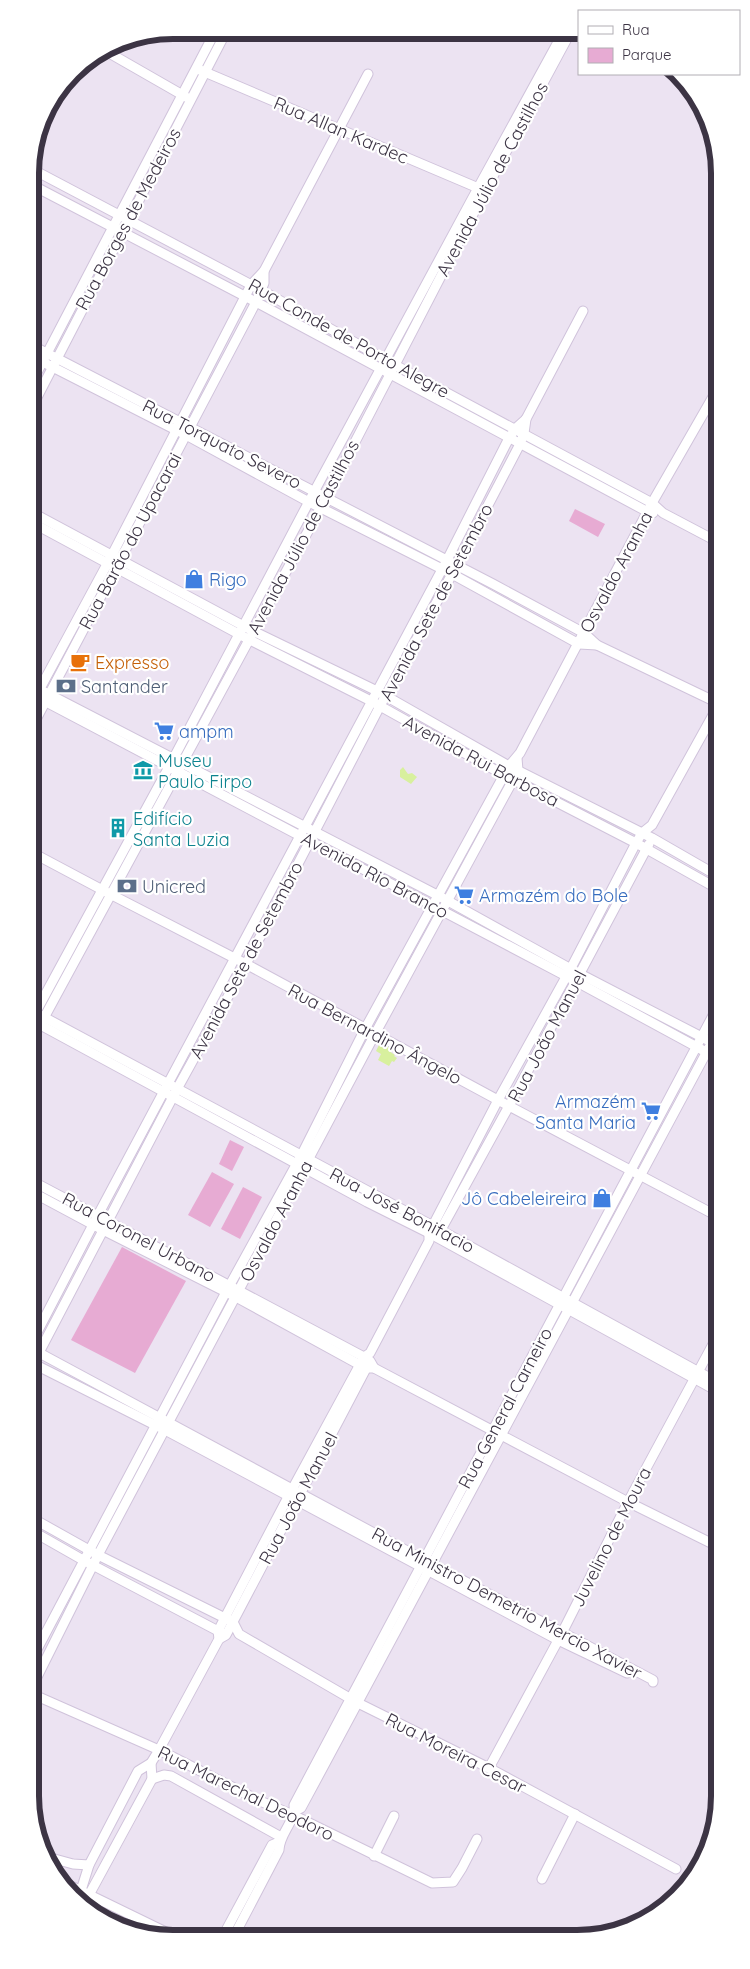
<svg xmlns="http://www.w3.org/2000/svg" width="750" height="1969" font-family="Quicksand,sans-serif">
  <rect width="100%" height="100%" fill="#ece3f2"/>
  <g fill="#e7abd3">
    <path d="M575 509 605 524 598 537 569 521Z"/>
    <path d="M230 1140 244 1147 232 1171 219 1164Z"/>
    <path d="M212 1172 234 1184 210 1227 188 1215Z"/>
    <path d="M243 1187 262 1197 240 1239 221 1229Z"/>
    <path d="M122 1247 186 1281 135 1373 71 1340Z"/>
  </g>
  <g fill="#d8f09e">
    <path d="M403 767 408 774 412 773 417 777 411 784 400 777V770Z"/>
    <path d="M380 1043 390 1048 389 1051 395 1055 394 1056 397 1058 394 1062 392 1061 389 1066 378 1060 381 1054 376 1051Z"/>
  </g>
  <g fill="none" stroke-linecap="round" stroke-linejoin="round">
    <defs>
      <g id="minor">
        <path d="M104 50 186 97"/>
        <path d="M200 70 483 190"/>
        <path d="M30 168 261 290 395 365 652 503 663 513 718 542"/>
        <path d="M30 184 256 302 648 512 653 513"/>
        <path d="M31 345 493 584 584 633 597 645 718 703"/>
        <path d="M31 356 186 435 309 502 452 574 579 644 597 645"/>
        <path d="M31 384 216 30"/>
        <path d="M31 409 227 30"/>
        <path d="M31 512 253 631 377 691 509 766 652 838 718 876"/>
        <path d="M31 522 248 639 371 701 504 775 636 843 718 889"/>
        <path d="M31 685 439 896 580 974 719 1046"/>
        <path d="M31 694 566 976 719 1059"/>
        <path d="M37 694 112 555 251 285 264 271 368 74"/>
        <path d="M31 729 256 302 264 283V271"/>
        <path d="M31 852 110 894 246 964 509 1106 719 1217"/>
        <path d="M40 1015 433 1226 719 1383"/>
        <path d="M32 1019 169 767 314 492 478 188 563 33"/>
        <path d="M35 1022 367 1202 429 1233 719 1392"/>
        <path d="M32 1040 326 498 485 191 570 33"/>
        <path d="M32 1181 364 1357 370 1361 374 1368"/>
        <path d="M32 1192 103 1230 236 1297 360 1365 366 1368H374L628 1502 719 1547"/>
        <path d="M438 1235 509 1106 649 844"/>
        <path d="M32 1342 98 1215 447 560 509 438 516 428 526 419"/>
        <path d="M32 1349 424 1560 653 1680V1682"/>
        <path d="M32 1363 165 1430 558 1640 627 1673"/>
        <path d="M32 1366 177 1089 246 964 380 706 452 574 520 444 524 433 526 419 583 311"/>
        <path d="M32 1518 98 1555 233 1622 239 1634 358 1703 489 1768 676 1869"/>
        <path d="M32 1531 83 1560 222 1633"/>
        <path d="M219 1639 226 1635 369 1363"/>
        <path d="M33 1657 226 1292 301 1156 365 1029 509 766 520 753 652 503 718 388"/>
        <path d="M33 1685 98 1555 375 1034 513 780 518 770 517 758"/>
        <path d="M33 1696 39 1697 159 1750 260 1801 293 1815 432 1883 453 1882 462 1868 477 1839"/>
        <path d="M489 1768 562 1633 628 1502 719 1333"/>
        <path d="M152 1779 164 1775 171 1776 281 1837"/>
        <path d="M295 1811 301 1808C441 1549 579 1289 719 1029"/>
        <path d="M374 1856 394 1816"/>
        <path d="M51 1858 73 1864 89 1865"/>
        <path d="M542 1879 575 1814"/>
        <path d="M65 1883 174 1936"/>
        <path d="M78 1900 89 1865 138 1771 151 1763 159 1750 219 1639 218 1631 288 1497 364 1357 370 1353 429 1241V1233L498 1100 571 968 636 843 642 833 652 825 718 706"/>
        <path d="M81 1902 89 1895 152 1779 151 1763"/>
        <path d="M223 1936 272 1845 279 1842"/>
        <path d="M234 1936 279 1850C279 1834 296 1821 294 1805L718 1006"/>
      </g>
    </defs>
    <use href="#minor" stroke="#d0c3db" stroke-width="11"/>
    <use href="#minor" stroke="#fff" stroke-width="9"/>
  </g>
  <defs>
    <symbol id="shop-bare" viewBox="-9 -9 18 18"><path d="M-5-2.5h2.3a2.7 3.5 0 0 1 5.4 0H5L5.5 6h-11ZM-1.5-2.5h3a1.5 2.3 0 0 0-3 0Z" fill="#3f7fe0" stroke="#fff" stroke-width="2.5" paint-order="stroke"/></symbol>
    <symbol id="cafe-bare" viewBox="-9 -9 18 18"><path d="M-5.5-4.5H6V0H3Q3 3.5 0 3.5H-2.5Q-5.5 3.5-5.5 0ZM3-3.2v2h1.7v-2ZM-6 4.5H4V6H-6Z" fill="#e8710a" stroke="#fff" stroke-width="2.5" paint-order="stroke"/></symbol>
    <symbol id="bank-bare" viewBox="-9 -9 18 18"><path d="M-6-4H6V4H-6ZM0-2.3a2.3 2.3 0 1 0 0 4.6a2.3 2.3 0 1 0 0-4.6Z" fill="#5c6f8a" stroke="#fff" stroke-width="2.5" paint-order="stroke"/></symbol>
    <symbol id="supermarket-bare" viewBox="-9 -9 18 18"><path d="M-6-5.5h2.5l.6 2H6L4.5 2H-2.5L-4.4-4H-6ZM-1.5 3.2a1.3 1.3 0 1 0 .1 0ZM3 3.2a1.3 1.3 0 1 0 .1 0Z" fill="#3f7fe0" stroke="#fff" stroke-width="2.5" paint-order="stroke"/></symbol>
    <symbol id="museum-bare" viewBox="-9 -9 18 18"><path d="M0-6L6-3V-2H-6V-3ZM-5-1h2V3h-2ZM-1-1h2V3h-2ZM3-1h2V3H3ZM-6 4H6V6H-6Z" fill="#0f9aa8" stroke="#fff" stroke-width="2.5" paint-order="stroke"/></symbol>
    <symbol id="building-bare" viewBox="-9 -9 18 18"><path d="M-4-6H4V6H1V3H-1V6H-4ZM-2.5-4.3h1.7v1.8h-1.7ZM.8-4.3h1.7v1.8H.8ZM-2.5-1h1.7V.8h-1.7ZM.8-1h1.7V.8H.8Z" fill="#0f9aa8" stroke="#fff" stroke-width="2.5" paint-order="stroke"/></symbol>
  </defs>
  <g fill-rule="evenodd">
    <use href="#shop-bare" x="180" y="565" width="28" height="28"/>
    <use href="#cafe-bare" x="66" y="648" width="28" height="28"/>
    <use href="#bank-bare" x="52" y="672" width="28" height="28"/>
    <use href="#supermarket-bare" x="150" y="717" width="28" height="28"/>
    <use href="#museum-bare" x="129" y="756" width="28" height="28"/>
    <use href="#building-bare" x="104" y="814" width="28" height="28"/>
    <use href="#bank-bare" x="113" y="872" width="28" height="28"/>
    <use href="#supermarket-bare" x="450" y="881" width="28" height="28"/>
    <use href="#supermarket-bare" x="637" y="1097" width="28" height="28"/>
    <use href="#shop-bare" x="588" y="1184" width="28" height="28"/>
  </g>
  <g text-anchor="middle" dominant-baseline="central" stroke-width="4.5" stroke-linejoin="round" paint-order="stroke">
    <g font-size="18" fill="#3c3444" stroke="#fff">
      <text transform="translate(341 130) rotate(23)">Rua Allan Kardec</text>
      <text transform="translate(492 179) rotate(-62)">Avenida Júlio de Castilhos</text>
      <text transform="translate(128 219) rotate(-62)">Rua Borges de Medeiros</text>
      <text transform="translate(349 338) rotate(29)">Rua Conde de Porto Alegre</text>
      <text transform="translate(222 444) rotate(27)">Rua Torquato Severo</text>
      <text transform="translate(303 537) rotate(-62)">Avenida Júlio de Castilhos</text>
      <text transform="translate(130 541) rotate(-62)">Rua Barão do Upacarai</text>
      <text transform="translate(616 572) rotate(-62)">Osvaldo Aranha</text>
      <text transform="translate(436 602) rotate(-62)">Avenida Sete de Setembro</text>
      <text transform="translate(481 761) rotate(28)">Avenida Rui Barbosa</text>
      <text transform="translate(375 875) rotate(28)">Avenida Rio Branco</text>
      <text transform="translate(246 960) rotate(-62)">Avenida Sete de Setembro</text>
      <text transform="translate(375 1034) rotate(28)">Rua Bernardino Ângelo</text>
      <text transform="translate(547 1036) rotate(-62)">Rua João Manuel</text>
      <text transform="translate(402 1210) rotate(28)">Rua José Bonifacio</text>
      <text transform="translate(276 1221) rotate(-62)">Osvaldo Aranha</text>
      <text transform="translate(139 1237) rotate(28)">Rua Coronel Urbano</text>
      <text transform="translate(505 1408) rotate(-62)">Rua General Carneiro</text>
      <text transform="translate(298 1498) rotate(-62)">Rua João Manuel</text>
      <text transform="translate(611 1537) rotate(-63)">Juvelino de Moura</text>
      <text transform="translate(507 1603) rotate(28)">Rua Ministro Demetrio Mercio Xavier</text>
      <text transform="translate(456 1753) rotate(27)">Rua Moreira Cesar</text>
      <text transform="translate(246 1793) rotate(26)">Rua Marechal Deodoro</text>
    </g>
    <g font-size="18" fill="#366cbe" stroke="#fff" text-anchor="start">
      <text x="209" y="579">Rigo</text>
      <text x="179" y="731">ampm</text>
      <text x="479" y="895">Armazém do Bole</text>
      <text x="636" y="1101" text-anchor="end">Armazém<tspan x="636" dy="21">Santa Maria</tspan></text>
      <text x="587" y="1198" text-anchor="end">Jô Cabeleireira</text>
    </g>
    <g font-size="18" fill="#c56008" stroke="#fff" text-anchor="start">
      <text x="95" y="662">Expresso</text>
    </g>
    <g font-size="18" fill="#4e5e75" stroke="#fff" text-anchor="start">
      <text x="81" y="686">Santander</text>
      <text x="142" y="886">Unicred</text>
    </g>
    <g font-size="18" fill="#0d838f" stroke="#fff" text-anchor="start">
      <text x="158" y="760">Museu<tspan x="158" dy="21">Paulo Firpo</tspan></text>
      <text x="133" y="818">Edifício<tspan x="133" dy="21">Santa Luzia</tspan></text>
    </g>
  </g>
  <path d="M0 0H750V1969H0ZM173 39H577A134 134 0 0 1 711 173V1796A134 134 0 0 1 577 1930H173A134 134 0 0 1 39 1796V173A134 134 0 0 1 173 39Z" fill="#fff" fill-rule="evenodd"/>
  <path fill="none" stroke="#3c3444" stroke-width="6" d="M173 39H577A134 134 0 0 1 711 173V1796A134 134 0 0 1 577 1930H173A134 134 0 0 1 39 1796V173A134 134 0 0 1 173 39Z"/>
  <rect x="578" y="10" width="162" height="65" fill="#ffffff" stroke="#b1aeb4"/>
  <rect x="588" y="26" width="25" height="8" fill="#ffffff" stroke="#b1aeb4"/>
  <text x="622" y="35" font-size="15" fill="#3c3444">Rua</text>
  <rect x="588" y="48" width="25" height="15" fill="#e7abd3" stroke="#b1aeb4"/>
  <text x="622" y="60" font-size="15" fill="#3c3444">Parque</text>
</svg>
